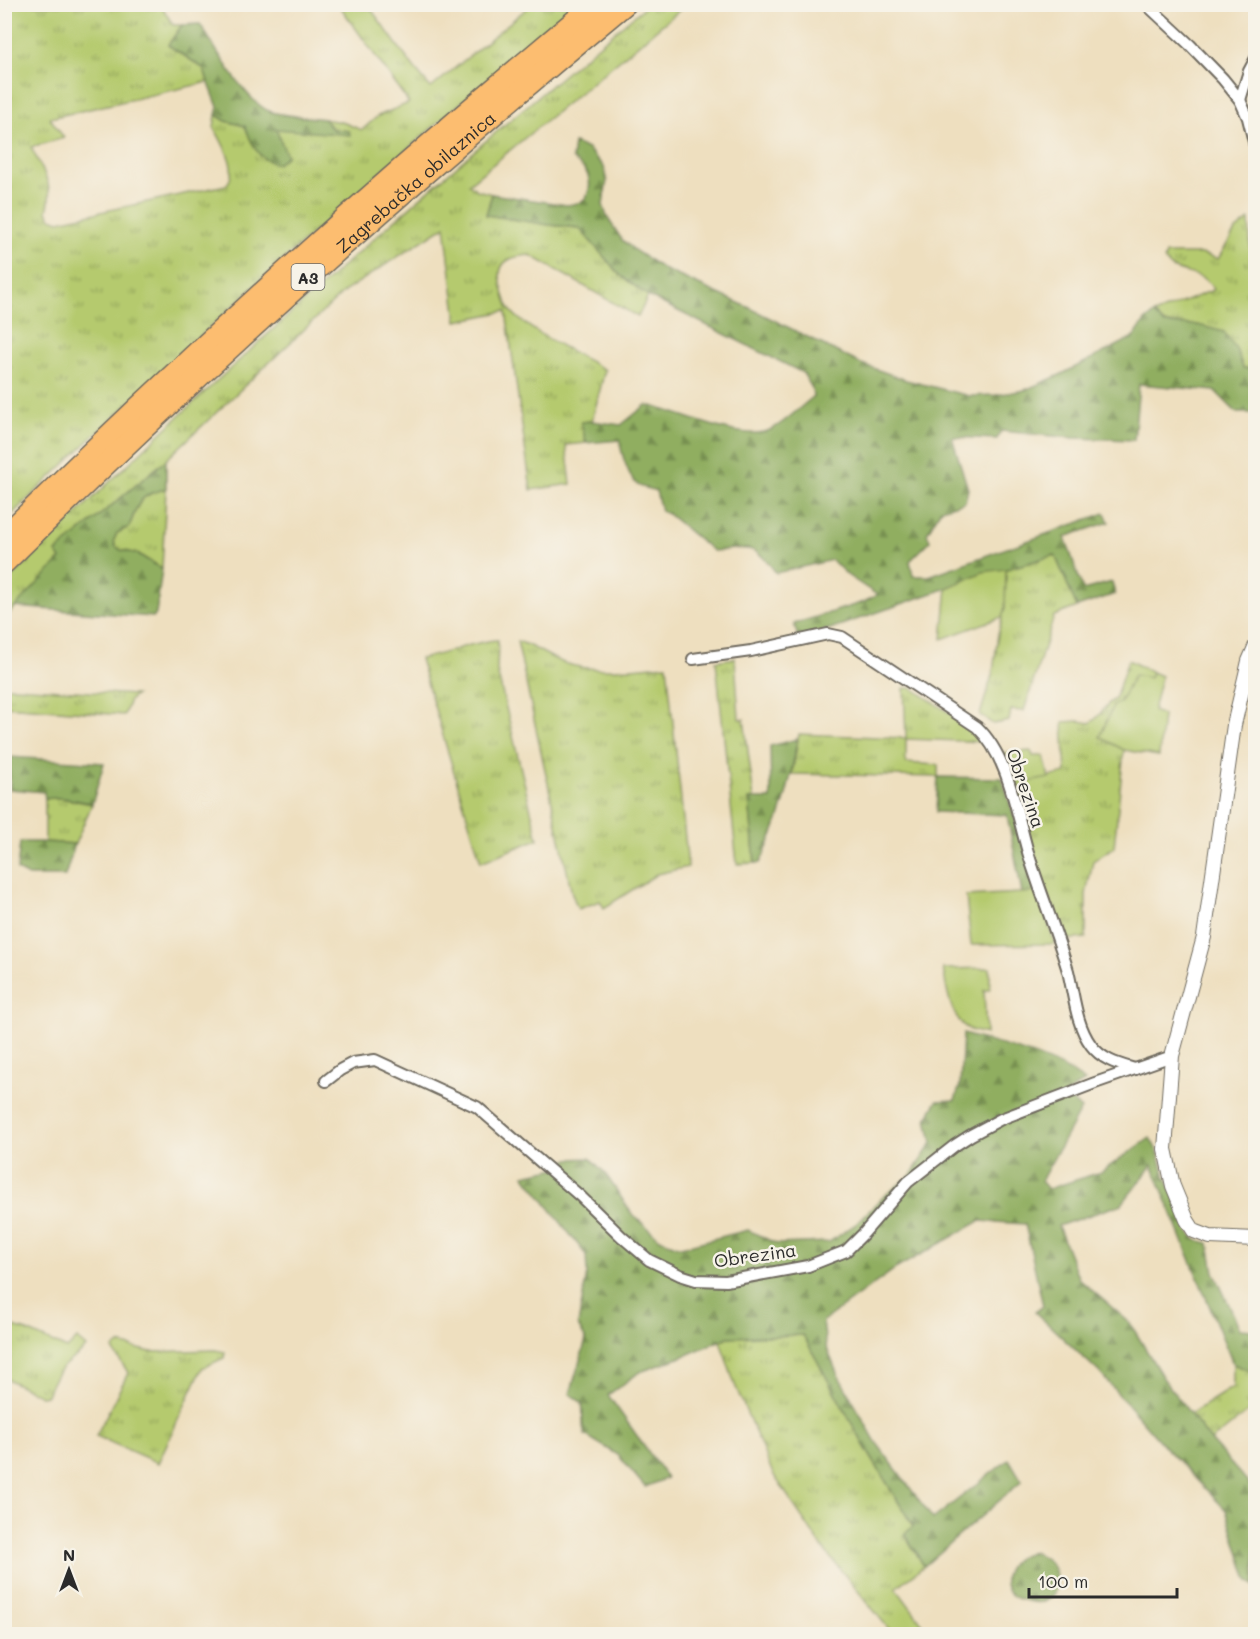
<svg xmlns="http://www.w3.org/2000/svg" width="1260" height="1639" font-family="Mali,sans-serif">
  <defs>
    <pattern id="grass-tufts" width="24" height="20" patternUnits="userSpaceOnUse" patternTransform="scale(1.5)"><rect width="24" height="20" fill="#b5ca6e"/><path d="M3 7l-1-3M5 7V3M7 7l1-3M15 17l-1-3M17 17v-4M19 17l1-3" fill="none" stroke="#93a45b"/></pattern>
    <pattern id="forest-firs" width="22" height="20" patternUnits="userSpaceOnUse" patternTransform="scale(1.5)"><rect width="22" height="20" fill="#90ae61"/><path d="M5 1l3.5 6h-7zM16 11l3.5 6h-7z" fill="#768e50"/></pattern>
  </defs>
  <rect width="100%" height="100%" fill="#f7f3e8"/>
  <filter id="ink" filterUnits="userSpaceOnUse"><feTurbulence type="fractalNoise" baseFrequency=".0167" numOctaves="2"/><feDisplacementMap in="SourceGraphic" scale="12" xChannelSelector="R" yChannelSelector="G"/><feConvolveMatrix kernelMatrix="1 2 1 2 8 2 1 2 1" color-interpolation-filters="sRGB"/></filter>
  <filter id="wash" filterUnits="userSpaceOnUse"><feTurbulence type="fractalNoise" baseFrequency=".008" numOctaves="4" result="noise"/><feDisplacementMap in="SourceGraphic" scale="24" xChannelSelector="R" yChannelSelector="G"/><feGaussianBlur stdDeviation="1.35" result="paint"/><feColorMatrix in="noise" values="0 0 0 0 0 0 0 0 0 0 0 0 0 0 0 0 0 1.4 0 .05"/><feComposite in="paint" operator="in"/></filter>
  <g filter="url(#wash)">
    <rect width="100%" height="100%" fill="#eedfbf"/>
    <g fill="url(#grass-tufts)" stroke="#707a4c" stroke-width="1.5">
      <path d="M5 5H161L173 25H182L168 45 203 68 209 82 50 118 64 138 31 147C42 170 55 185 47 211L51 218 59 221 226 185C241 171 221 141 214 127L216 115 226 121 245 126 254 147 275 129 349 131 332 129 324 119 342 122 362 130 378 116 409 103 339 5H368L414 68 431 88 531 5H577C379 168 190 343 5 521Z"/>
      <path d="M647 5H686L469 184 477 190 492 194 486 215 549 225 579 228 620 275 648 296 638 317 530 255C516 256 499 259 500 276 501 286 505 302 511 311 529 332 580 355 605 370L592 421 581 422 586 443 566 445 571 484 531 490 506 311 457 321 445 226 345 291 166 460 56 552 62 559 5 618V584C209 381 425 189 647 5Z"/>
      <path d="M1249 220 1255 325V369L1243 368 1236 349 1198 325 1164 324 1154 314 1213 290C1207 273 1185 275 1171 267 1169 265 1167 263 1164 260L1166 254H1202L1218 259 1235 231Z"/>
      <path d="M166 489 162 569 138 554 121 550 115 546 114 540 117 533 129 527C139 503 138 495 166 489Z"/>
      <path d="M1055 555 1077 607 1054 616 1024 711 1011 710 1009 721 993 724 980 715 993 672 998 634 1005 607 1006 569Z"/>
      <path d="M498 640 497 671 538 839 481 862 420 659C446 654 473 641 498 640Z"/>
      <path d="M517 641C534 646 548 657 564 663 596 674 634 667 667 665L688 867 657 874 604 908 600 901 578 909 572 894Z"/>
      <path d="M735 658 739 719H744L754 799H749L755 863 737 864 716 661Z"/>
      <path d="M1128 660 1152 672 1151 678 1134 676 1101 737 1124 750 1114 847 1093 861 1086 894V938L1062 940 1013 785 1066 773 1063 722 1080 721 1090 723C1103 715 1101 707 1115 699Z"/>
      <path d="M4 687H15L136 695 130 700 124 715 5 706Z"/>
      <path d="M904 688H912L974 729 987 742 906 739V763L938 765V777L792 774 799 734 906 738Z"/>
      <path d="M55 797 92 804 75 844 45 842V799Z"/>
      <path d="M4 1324 27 1331 67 1349 77 1339 86 1347C80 1355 73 1357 66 1364 57 1371 51 1384 47 1395L41 1396 5 1378Z"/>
      <path d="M803 1335 865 1447 913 1526 905 1535 924 1566 896 1588 930 1634H893L822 1547 773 1474 735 1385 720 1341 728 1337Z"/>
      <path d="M119 1344 151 1352 215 1350 225 1352 224 1358 202 1368 158 1463 96 1436 128 1373C124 1364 116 1358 113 1349Z"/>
      <path d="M1233 1364 1255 1373V1401H1249V1411L1211 1441 1190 1414 1233 1387Z"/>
    </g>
    <g fill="url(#forest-firs)" stroke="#5e6c46" stroke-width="1.5">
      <path d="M200 24C215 47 244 100 269 111 280 116 310 117 324 119L332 129 349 131 350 135 276 129 287 156 277 164C258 161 251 142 245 126L226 121 216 115 218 107 203 68 168 45 182 25Z"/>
      <path d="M574 143 588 149 604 167 607 180 603 205 607 217 622 240 637 252 663 269 750 308 859 363 906 380 969 396 996 395 1025 390 1060 375 1134 337 1145 321 1154 314 1164 324 1198 325 1224 332 1236 349 1243 368 1255 369V413H1237L1215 391 1139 384 1134 440 1074 438 1001 431 997 439 952 437 968 489 965 502 941 509 927 533 930 541 910 561 913 576H929L1105 513 1109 522 1065 537 1083 590 1112 582 1115 594 1077 607 1055 555 997 572H983L947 588 830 629 798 637 794 624 864 602 877 595 847 575 832 560 776 573C754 542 749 548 713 551L668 514 661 511 656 491C651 489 642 488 638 485 629 479 620 450 620 440L586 443 581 422 592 421 621 425 646 405C677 410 743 445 772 429 787 421 800 407 813 397L812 388 803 373 648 296 620 275 579 228 549 225 486 215 492 194 567 205C572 204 577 204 581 202 592 195 592 177 583 168 580 164 576 162 572 159Z"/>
      <path d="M166 460V489C139 494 138 503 129 527L117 533 114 540 115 546 121 550 138 554 162 569 156 614 154 617 15 607 61 559 56 552Z"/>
      <path d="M797 739C790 788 781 819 760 863H755L749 799H771L770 746Z"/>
      <path d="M9 758V757L104 763 92 804C76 800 61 796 45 799L44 792 10 789Z"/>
      <path d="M938 777 1002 778 1038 892 1022 893 1007 815 936 812Z"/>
      <path d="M20 842H45L75 844 65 876H28L17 870Z"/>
      <path d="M963 1034C1004 1046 1050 1056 1085 1081L1065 1094 1081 1109 1041 1181 1048 1189 1101 1172 1150 1138 1158 1152 1164 1172 1187 1230 1196 1240 1209 1243 1214 1272 1240 1329 1252 1330 1255 1373 1233 1364 1152 1165 1122 1204 1058 1226 1079 1279 1130 1323 1163 1378 1211 1441 1255 1491V1586L1248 1580 1226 1510 1163 1445 1099 1372 1035 1312 1043 1306 1025 1224 980 1221 895 1269 823 1321 826 1346 837 1373 876 1442 933 1519 1009 1459 1022 1481 924 1566 905 1534 913 1526 865 1447 803 1335 728 1337 684 1356 640 1372 608 1395 667 1478 645 1487 618 1455 585 1435C581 1426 584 1414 582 1403L570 1394 586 1340 578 1325 587 1273 586 1255 524 1175 557 1168 569 1159 590 1158 605 1173 632 1214 660 1239 681 1247 748 1230 777 1244 829 1242 857 1223 884 1196 911 1175 932 1143 927 1118 937 1101 955 1100 960 1085Z"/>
      <path d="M1033 1552C1038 1555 1045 1557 1049 1562 1059 1573 1061 1594 1045 1601 1039 1604 1034 1602 1027 1601 991 1596 1003 1555 1033 1552Z"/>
    </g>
    <g fill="#b5ca6e" stroke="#707a4c" stroke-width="1.5">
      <path d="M1006 569 1005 607 1002 617 942 639 947 588 983 572Z"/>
      <path d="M1152 672 1161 676 1153 711 1163 715 1159 756 1124 750 1100 737 1113 706 1121 701 1134 675 1150 678Z"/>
      <path d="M1031 751 1033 756H1044L1049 778 1013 785 1002 753Z"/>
      <path d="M1038 892 1055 944 971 945 966 896Z"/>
      <path d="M990 968V990H984L986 1034C981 1032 976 1032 971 1030 950 1022 947 988 943 969Z"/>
    </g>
  </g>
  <g filter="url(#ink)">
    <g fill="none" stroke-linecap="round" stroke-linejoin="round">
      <defs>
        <g id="minor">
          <path d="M1146 4 1190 45 1223 79 1240 100 1248 118 1256 150"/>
          <path d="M1240 100 1249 71 1256 58"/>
          <path d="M693 659 751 651 828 634 842 637 977 727C1011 759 1017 820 1031 862 1043 899 1057 934 1068 971 1074 995 1076 1025 1091 1045 1102 1060 1118 1064 1135 1069"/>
          <path d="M326 1081 340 1070 353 1063 375 1060 477 1107 580 1196 622 1237 649 1260 680 1275 696 1280 726 1281 808 1266 846 1251 864 1233 908 1182 954 1146 971 1135 1001 1119 1095 1083 1172 1056"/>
        </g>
        <path id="tertiary" d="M1256 645 1249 661 1234 725 1204 937 1172 1056 1165 1149 1173 1186 1187 1220 1194 1231 1210 1237 1256 1239"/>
        <g id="motorway">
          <path d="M4 537C193 351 391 173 595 4"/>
          <path id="s1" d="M4 563C202 368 410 181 625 4"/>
        </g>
      </defs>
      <use href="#minor" stroke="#6f6a5f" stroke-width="14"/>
      <use href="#tertiary" stroke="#6f6a5f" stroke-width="16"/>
      <use href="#motorway" stroke="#6f6a5f" stroke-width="24"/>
      <use href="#minor" stroke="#fff" stroke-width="10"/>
      <use href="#tertiary" stroke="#fff" stroke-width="14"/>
      <use href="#motorway" stroke="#fcbd6f" stroke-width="21"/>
    </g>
  </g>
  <g text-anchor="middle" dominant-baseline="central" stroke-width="5" stroke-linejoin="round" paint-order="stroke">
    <rect fill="#f7f3e8" stroke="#686764" stroke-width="1.5" x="291.5" y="264" width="33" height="26" rx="4.5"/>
    <g font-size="16" font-weight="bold" fill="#2b2b2b">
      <text x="308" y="277">A3</text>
    </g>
    <g font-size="18" fill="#2b2b2b" stroke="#f7f3e8">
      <text stroke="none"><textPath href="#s1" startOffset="561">Zagrebačka obilaznica</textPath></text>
      <text transform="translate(1026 788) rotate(71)">Obrezina</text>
      <text transform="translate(755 1255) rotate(-8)">Obrezina</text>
    </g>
  </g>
  <rect width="1260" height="1639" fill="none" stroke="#f7f3e8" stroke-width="24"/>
  <g transform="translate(69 1570)" stroke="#f7f3e8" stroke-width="4.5" paint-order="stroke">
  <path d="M0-4.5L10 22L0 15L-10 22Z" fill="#2b2b2b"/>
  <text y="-9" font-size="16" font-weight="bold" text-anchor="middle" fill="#2b2b2b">N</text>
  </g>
  <path d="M1029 1588v9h148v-9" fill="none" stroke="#2b2b2b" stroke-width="3"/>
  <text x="1038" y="1588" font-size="18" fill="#2b2b2b" stroke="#f7f3e8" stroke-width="4.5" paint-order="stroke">100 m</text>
</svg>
